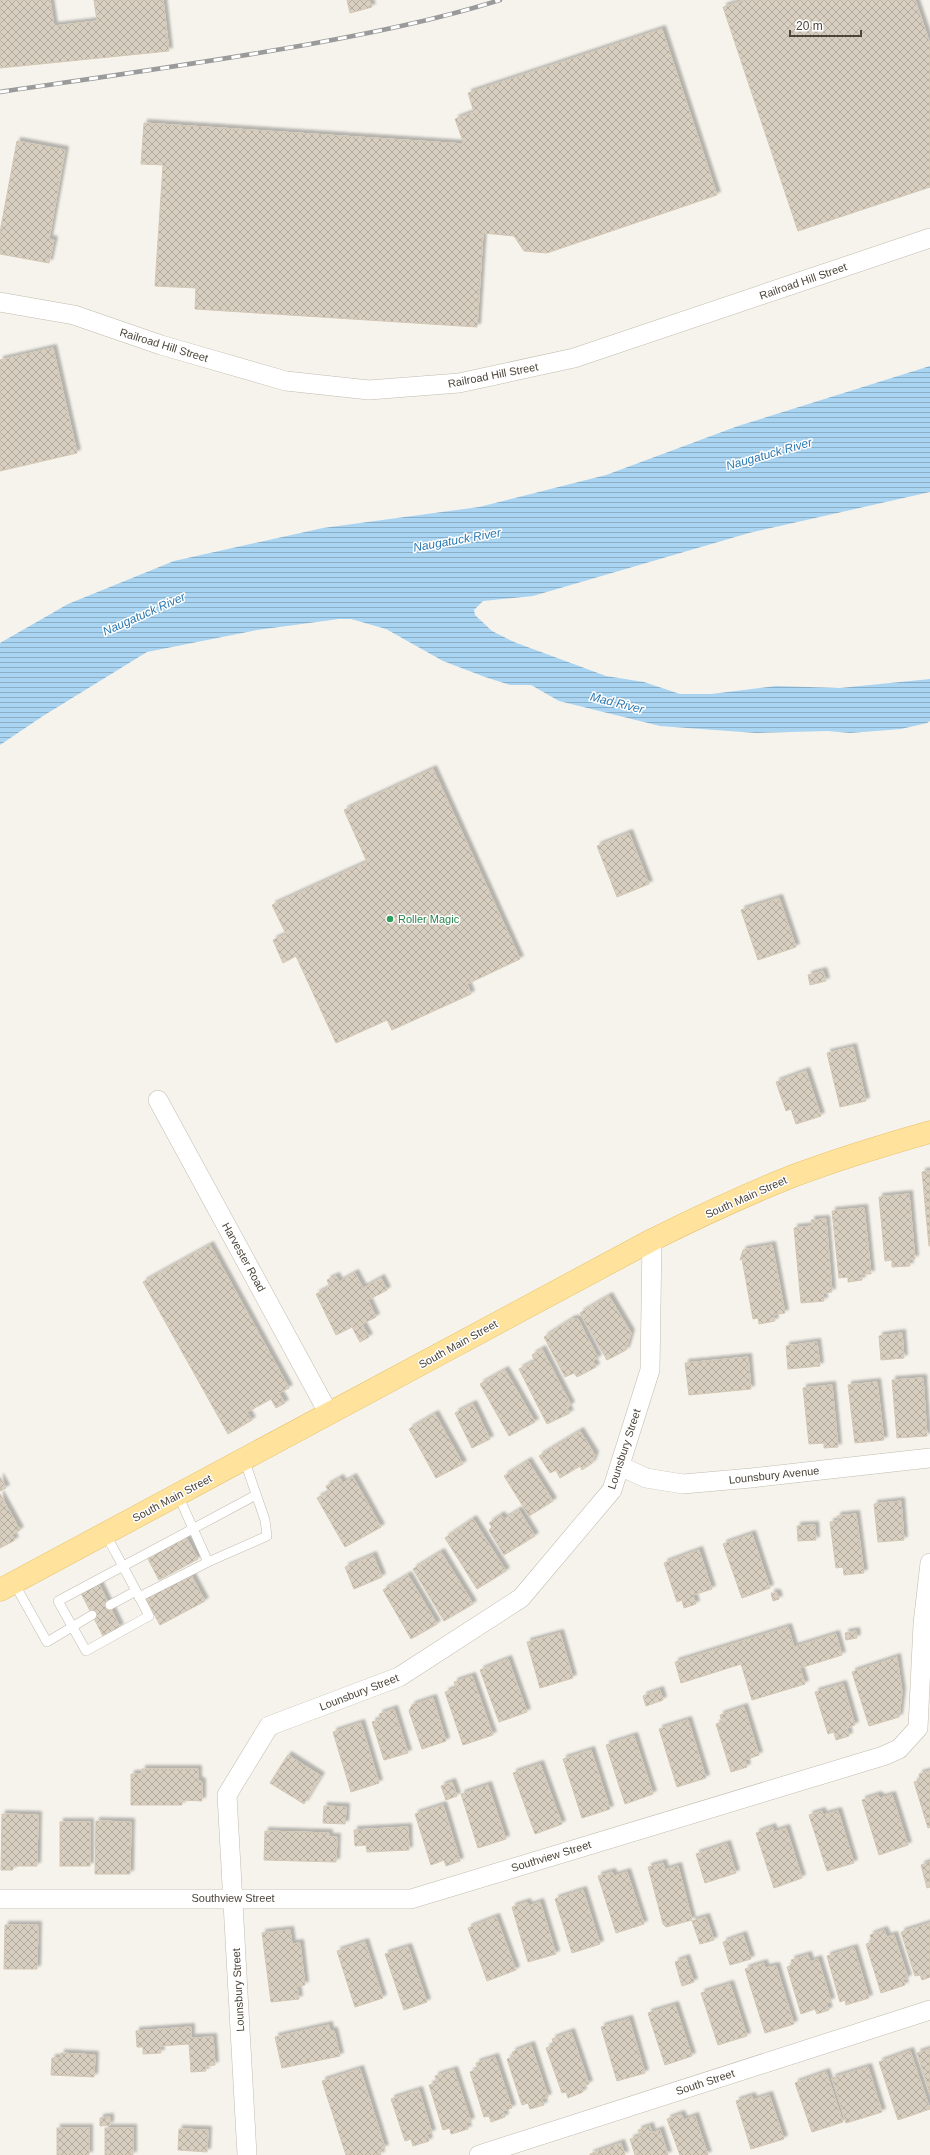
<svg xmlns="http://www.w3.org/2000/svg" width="930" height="2155" font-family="Arial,sans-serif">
  <defs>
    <pattern id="water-rules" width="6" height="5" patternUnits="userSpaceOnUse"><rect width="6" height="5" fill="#a9d4f2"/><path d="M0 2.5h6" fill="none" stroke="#8caec5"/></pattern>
    <pattern id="building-cross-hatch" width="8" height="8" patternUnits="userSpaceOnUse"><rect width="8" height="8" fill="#d8cfc1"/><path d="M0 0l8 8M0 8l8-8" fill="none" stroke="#b1aa9e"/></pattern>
    <filter id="shadow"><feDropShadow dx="3.5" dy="-3.5" stdDeviation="1" flood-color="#0004"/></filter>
  </defs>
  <rect width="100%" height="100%" fill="#f6f3ec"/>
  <path fill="url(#water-rules)" d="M930 366V492L749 533 533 596 483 601 474 610 475 615 492 631 514 642 606 676 644 682 680 694H711L776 686 840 688 930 679V721L927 723 901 729 850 733 828 731 756 733 660 726 559 701 531 685H510L485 677 443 661 386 629 351 619H339L257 630 147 652 43 716 0 745V643L68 604 174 561 323 528 479 507 606 475 738 426Z"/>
  <g fill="url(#building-cross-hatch)" stroke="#d3c7b4" filter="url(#shadow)">
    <path d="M0 0H50L54 26 97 21 94 0H163L169 51 0 68Z"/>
    <path d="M347 0H369L372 7 350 13Z"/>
    <path d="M745 0H915L930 44V187L798 231 723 7Z"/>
    <path d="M662 29 717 195 547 253 524 251 514 236 483 233 477 327 195 309 196 288 155 286 163 165 141 164 144 123 464 144 455 119 474 112 468 93Z"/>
    <path d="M17 141 65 150 49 239 54 240 49 263 0 254V232Z"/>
    <path d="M53 348 77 453 0 471V360Z"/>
    <path d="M433 769 520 959 467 984 471 994 392 1030 387 1020 336 1043 296 956 283 963 273 940 286 934 272 905 367 862 344 810Z"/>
    <path d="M629 833 649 884 617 897 597 846Z"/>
    <path d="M779 898 796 947 758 960 741 910Z"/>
    <path d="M823 971 826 981 810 985 808 975Z"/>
    <path d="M853 1047 866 1101 840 1107 827 1053Z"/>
    <path d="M806 1071 821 1116 796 1124 791 1109 786 1111 776 1082Z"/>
    <path d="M930 1171V1246H929L922 1172Z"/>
    <path d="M909 1194 915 1259H909L910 1266 892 1267V1260L885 1261 879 1197Z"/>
    <path d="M864 1208 871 1274H861L862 1280 848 1282V1277L839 1278 832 1211Z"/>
    <path d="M826 1219 832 1292 823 1293 824 1301 801 1303 794 1228 812 1226 811 1220Z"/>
    <path d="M210 1245 289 1388 279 1393 285 1403 276 1408 271 1399 247 1412 252 1420 228 1434 143 1282Z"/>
    <path d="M772 1245 785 1313 773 1315 775 1321 759 1324 758 1318 753 1319 742 1259 740 1260 743 1250Z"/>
    <path d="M355 1273 363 1288 381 1278 387 1290 368 1300 376 1317 362 1324 369 1337 360 1342 352 1327 336 1335 316 1294 330 1287 327 1280 336 1276 339 1282Z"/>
    <path d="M609 1296 631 1333 626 1350 607 1360 580 1313Z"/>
    <path d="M572 1319H578L598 1358 593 1361 596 1367 577 1377 574 1373 565 1377 544 1337Z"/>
    <path d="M902 1333 904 1358 881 1360 879 1336Z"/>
    <path d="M817 1342 820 1366 788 1369 786 1346Z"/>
    <path d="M542 1349 571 1405 567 1408 570 1413 547 1424 519 1369 535 1361 532 1355Z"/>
    <path d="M748 1357 751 1389 689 1395 685 1363Z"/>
    <path d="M505 1370 535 1422 509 1436 480 1384Z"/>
    <path d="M923 1378 927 1436 897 1438 892 1380Z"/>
    <path d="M877 1382 884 1440 855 1443 848 1385Z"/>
    <path d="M832 1385 838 1447 824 1448V1443L809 1444 803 1388Z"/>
    <path d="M473 1404 490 1439 472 1448 455 1413Z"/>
    <path d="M435 1414 463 1464 436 1478 409 1429Z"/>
    <path d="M580 1431 595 1455 592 1463 582 1470 580 1466 560 1478 556 1470 550 1473 539 1456Z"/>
    <path d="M528 1461 553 1501 529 1516 504 1476Z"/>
    <path d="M0 1477 6 1488 0 1491Z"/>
    <path d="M353 1477 381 1527 345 1547 317 1498 329 1492 326 1486 340 1478 343 1483Z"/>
    <path d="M0 1494 20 1530 12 1535 15 1540 0 1548Z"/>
    <path d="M901 1501 904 1540 878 1542 874 1504Z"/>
    <path d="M519 1510 535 1536 504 1555 489 1530 492 1527 489 1523 501 1515 504 1519Z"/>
    <path d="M856 1514 864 1573 844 1575 843 1567 836 1568 830 1522 838 1521 837 1516Z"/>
    <path d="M473 1519 506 1571 477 1589 445 1538Z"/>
    <path d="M815 1525 816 1540 798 1541 797 1526Z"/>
    <path d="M752 1534 770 1588 742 1598 723 1544Z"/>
    <path d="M186 1537 198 1559 159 1580 147 1557Z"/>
    <path d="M699 1550 712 1589 693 1595 696 1604 684 1608 682 1600 677 1602 664 1563Z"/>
    <path d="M441 1552 473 1604 444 1621 413 1569Z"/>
    <path d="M373 1555 382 1577 354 1589 345 1567Z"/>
    <path d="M190 1573 205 1601 160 1625 145 1597Z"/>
    <path d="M408 1575 437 1624 411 1639 383 1590Z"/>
    <path d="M99 1584 120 1627 103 1636 81 1593Z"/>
    <path d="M771 1593H777L779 1599 773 1601Z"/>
    <path d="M788 1627 794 1647 836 1634 842 1655 800 1668 805 1684 752 1700 741 1664 681 1683 675 1662Z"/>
    <path d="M856 1631 857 1638 846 1640 845 1633Z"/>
    <path d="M560 1633 573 1678 540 1688 527 1642Z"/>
    <path d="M897 1657 902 1692 899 1717 869 1726 852 1672Z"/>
    <path d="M508 1659 527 1712 499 1722 480 1670Z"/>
    <path d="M472 1676 493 1735 463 1745 445 1692 456 1688 454 1682Z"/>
    <path d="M843 1684 855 1725 847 1728 849 1736 836 1740 834 1732 828 1734 815 1692Z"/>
    <path d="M660 1690 663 1700 646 1706 643 1696Z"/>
    <path d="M433 1698 446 1741 422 1749 409 1711 412 1705Z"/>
    <path d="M744 1707 759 1755 745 1760 747 1767 731 1772 716 1724 722 1722 720 1715Z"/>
    <path d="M394 1709 408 1753 384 1760 372 1722 381 1719 379 1714Z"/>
    <path d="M688 1720 706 1778 677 1787 659 1729Z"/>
    <path d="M361 1723 379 1783 351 1792 333 1732Z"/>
    <path d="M634 1736 653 1794 625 1804 606 1745Z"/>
    <path d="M591 1750 610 1809 582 1818 563 1759Z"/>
    <path d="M288 1755 321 1776 304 1804 270 1783Z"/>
    <path d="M540 1764 562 1824 535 1834 513 1773Z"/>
    <path d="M142 1769H198V1780L202 1782V1801L182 1800V1805H131V1774H142Z"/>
    <path d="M930 1771V1827L928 1828 914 1782 920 1780 919 1774Z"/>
    <path d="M452 1782 457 1796 446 1800 441 1786Z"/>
    <path d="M488 1785 506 1839 478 1848 461 1794Z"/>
    <path d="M878 1795 881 1798 892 1795 908 1845 879 1855 862 1800Z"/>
    <path d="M443 1805 460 1861 446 1866 444 1860 431 1865 415 1814Z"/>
    <path d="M324 1806 346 1807 345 1824 323 1823Z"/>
    <path d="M822 1811 823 1815 838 1811 854 1863 827 1871 809 1815Z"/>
    <path d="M2 1814 38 1815 37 1866H13V1870H1Z"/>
    <path d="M96 1821 131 1822 130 1874H95Z"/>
    <rect x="60" y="1822" width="30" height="44"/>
    <path d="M408 1827 409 1850 367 1852 366 1845 355 1846 354 1830Z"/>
    <path d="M772 1827 774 1832 786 1828 802 1878 774 1888 756 1833Z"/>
    <path d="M265 1831 329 1833V1837H337L336 1862 264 1860Z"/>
    <path d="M727 1844 736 1873 705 1883 696 1854Z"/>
    <path d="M930 1862V1887L927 1888 921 1865Z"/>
    <path d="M663 1863 665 1870 678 1866 692 1920 666 1927 663 1924 648 1867Z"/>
    <path d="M612 1872 614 1876 627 1872 644 1924 616 1933 598 1876Z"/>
    <path d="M583 1890 600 1944 572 1953 555 1899Z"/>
    <path d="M527 1902 529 1906 540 1902 556 1954 528 1962 512 1907Z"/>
    <path d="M496 1917 516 1970 487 1981 468 1928Z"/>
    <path d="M706 1917 714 1940 700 1944 692 1921Z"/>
    <path d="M930 1923V1977L922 1980 920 1975 915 1976 901 1932Z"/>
    <path d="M5 1925H38L37 1969H4Z"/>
    <path d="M290 1930 292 1944 300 1943 305 1985 297 1986 299 1999 271 2002 262 1933Z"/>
    <path d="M884 1930 887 1937 894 1935 908 1978 903 1980 905 1985 881 1993 866 1944 872 1942 870 1935Z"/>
    <path d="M743 1935 751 1959 730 1965 723 1942Z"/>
    <path d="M365 1942 383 1998 355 2007 337 1951Z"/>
    <path d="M408 1947 427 2002 404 2010 385 1954Z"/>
    <path d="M854 1948 869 1998 846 2005 845 2000 840 2002 827 1956Z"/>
    <path d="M808 1955 810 1962 818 1959 831 2001 826 2003 829 2010 817 2014 815 2009 801 2014 787 1967 793 1965 791 1960Z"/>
    <path d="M686 1958 694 1982 682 1986 675 1962Z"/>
    <path d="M764 1963 765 1968 776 1966 794 2024 765 2033 745 1969Z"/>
    <path d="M730 1984 747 2036 718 2045 701 1993Z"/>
    <path d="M675 2005 692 2056 665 2065 648 2013Z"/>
    <path d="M629 2019 645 2073 617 2081 601 2027Z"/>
    <path d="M329 2025 330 2031H334L340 2056 282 2068 275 2037Z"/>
    <path d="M191 2027V2038L213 2037 215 2065 205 2066 206 2071 191 2072 189 2044 160 2046 161 2053 143 2054V2047H137L136 2031Z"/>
    <path d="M571 2032 589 2084 581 2087 583 2092 568 2098 566 2092 562 2093 546 2048 554 2045 552 2039Z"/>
    <path d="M531 2045 548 2097 542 2099 544 2105 530 2109 528 2103 522 2105 507 2059 514 2057 512 2052Z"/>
    <path d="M930 2049V2094L917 2053Z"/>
    <path d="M910 2051 930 2109 898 2120 879 2062Z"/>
    <path d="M61 2053 95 2055 94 2077 51 2075 52 2058H61Z"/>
    <path d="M495 2057 512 2108 503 2111 505 2117 491 2122 489 2116 484 2117 470 2072 478 2069 476 2063Z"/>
    <path d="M868 2067 882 2112 846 2123 832 2078Z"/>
    <path d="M360 2069 385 2148 380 2149 381 2155H346L322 2081Z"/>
    <path d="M454 2070 471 2121 466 2123 468 2129 451 2134 450 2128 443 2130 429 2085 437 2083 435 2076Z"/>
    <path d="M826 2072 843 2122 812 2132 795 2083Z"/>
    <path d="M419 2090 432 2133 427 2134 429 2141 413 2146 411 2139 405 2141 391 2099Z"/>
    <path d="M769 2095 784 2139 751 2149 736 2101 752 2096 753 2100Z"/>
    <path d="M681 2114 684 2120 695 2116 708 2155H680L667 2119Z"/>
    <path d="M110 2117V2125L100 2126V2118Z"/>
    <path d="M650 2126 652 2133 660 2130 668 2155H635L630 2139 640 2136 638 2130Z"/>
    <rect x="57" y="2128" width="32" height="27"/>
    <rect x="105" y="2128" width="28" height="27"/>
    <path d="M179 2129 208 2130 207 2152 178 2150Z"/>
    <path d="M621 2143 625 2155H590V2154Z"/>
  </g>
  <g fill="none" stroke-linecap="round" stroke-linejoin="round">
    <defs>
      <g id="service">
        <path d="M178 1495 208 1562 267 1536 265 1520 244 1459"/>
        <path d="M105 1533C120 1561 135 1588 149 1616L86 1651 58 1601 256 1495"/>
        <path d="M14 1583 47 1642 92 1615"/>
        <path d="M139 1597 208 1562"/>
        <path d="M110 1605 136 1591"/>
      </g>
      <g id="minor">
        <path d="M0 302 74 315 161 345 286 381 369 390 459 383 574 358 930 238"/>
        <path d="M158 1100 329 1414"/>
        <path d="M620 1466 646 1478 683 1484 751 1478 930 1458"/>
        <path d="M0 1899H411L883 1756 899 1749 918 1728 923 1624 930 1563"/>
        <path d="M247 2155 227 1795 269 1726 399 1677 521 1598 612 1490 650 1370 652 1240"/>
        <path d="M479 2155 930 2010"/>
      </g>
      <path id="primary" d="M0 1590 652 1240C698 1217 745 1195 793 1176 838 1159 884 1145 930 1132"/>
    </defs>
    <use href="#service" stroke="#c2bbae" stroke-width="10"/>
    <use href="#minor" stroke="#c2bbae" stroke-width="20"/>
    <use href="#primary" stroke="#e6c16a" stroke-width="23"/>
    <use href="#service" stroke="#fff" stroke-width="9"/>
    <use href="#minor" stroke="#fff" stroke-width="19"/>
    <use href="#primary" stroke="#ffe39c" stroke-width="22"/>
    <defs>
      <path id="rail" d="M0 92C102 77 204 63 305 45 371 33 436 20 500 0"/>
    </defs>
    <use href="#rail" stroke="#9a9a9a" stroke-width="4.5"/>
    <use href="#rail" stroke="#fff" stroke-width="3" stroke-dasharray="9" stroke-linecap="butt"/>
  </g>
  <circle fill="#2e9e5b" stroke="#fff" stroke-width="1.5" cx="390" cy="919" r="4"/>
  <g text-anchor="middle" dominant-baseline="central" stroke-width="3" stroke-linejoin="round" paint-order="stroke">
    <g font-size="11" fill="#4b4439" stroke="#fff">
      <text transform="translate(803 281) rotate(-19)">Railroad Hill Street</text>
      <text transform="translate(164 345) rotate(17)">Railroad Hill Street</text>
      <text transform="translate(493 375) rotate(-11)">Railroad Hill Street</text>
      <text transform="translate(746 1197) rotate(-24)">South Main Street</text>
      <text transform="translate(244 1257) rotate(61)">Harvester Road</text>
      <text transform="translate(458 1344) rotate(-29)">South Main Street</text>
      <text transform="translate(624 1449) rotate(-72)">Lounsbury Street</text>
      <text transform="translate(774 1475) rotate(-6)">Lounsbury Avenue</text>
      <text transform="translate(172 1498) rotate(-28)">South Main Street</text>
      <text transform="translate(359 1692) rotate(-21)">Lounsbury Street</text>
      <text transform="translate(551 1856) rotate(-17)">Southview Street</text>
      <text x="233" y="1898">Southview Street</text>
      <text transform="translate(238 1990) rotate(-93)">Lounsbury Street</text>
      <text transform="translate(705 2082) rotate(-18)">South Street</text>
    </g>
    <g font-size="11" fill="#27864d" stroke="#fff" text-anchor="start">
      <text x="398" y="919">Roller Magic</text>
    </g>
    <g font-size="12" font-style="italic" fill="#2e7ab2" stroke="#fff">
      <text transform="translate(769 454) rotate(-16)">Naugatuck River</text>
      <text transform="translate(457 540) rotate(-10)">Naugatuck River</text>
      <text transform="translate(144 614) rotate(-24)">Naugatuck River</text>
      <text transform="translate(617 703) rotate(14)">Mad River</text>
    </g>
  </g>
  <path d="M790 30v6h71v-6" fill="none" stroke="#4b4439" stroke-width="2"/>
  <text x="796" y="30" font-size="12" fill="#4b4439" stroke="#ffffff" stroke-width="3" paint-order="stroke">20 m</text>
</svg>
